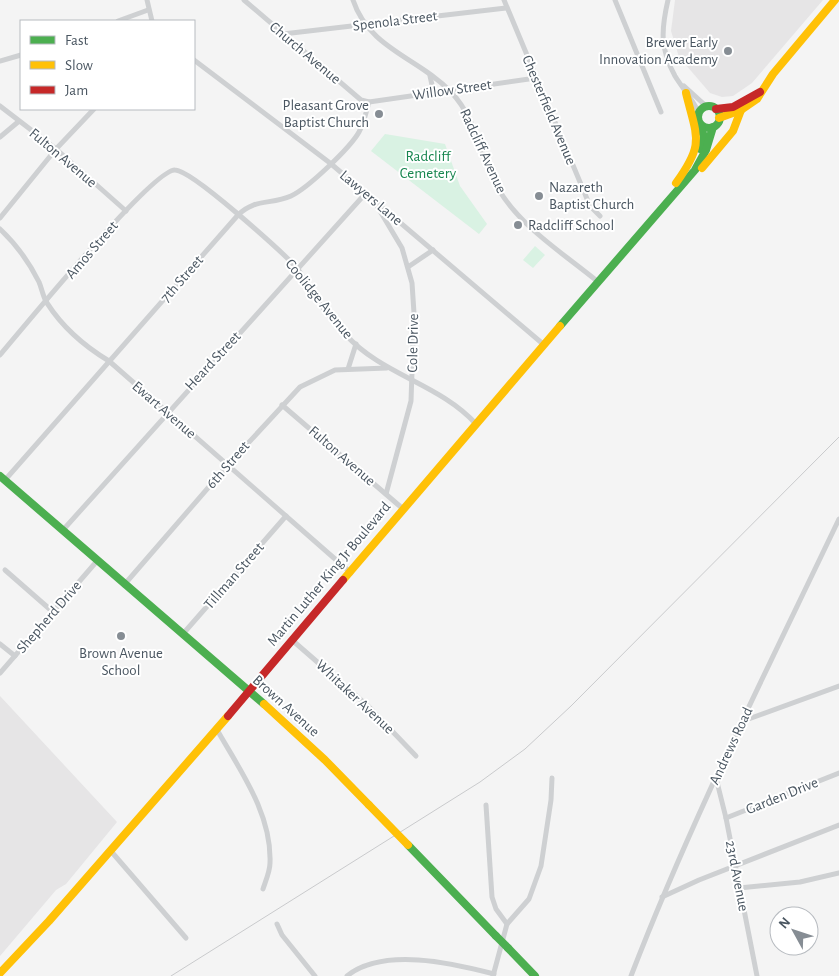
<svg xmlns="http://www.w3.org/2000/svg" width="839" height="976" font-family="'Alegreya Sans',sans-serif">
  <rect width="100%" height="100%" fill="#f4f4f4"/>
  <g fill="#e6e5e6">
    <path d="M675 0H823L752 83 733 96 722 97 710 93 679 57 671 31Z"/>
    <path d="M0 696 117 822 66 884 56 890 0 956Z"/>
  </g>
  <g fill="#d9f2e3">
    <path d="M385 134 445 144 460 186 487 224 479 234 371 151Z"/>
    <path d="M535 246 545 255 533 268 523 260Z"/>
  </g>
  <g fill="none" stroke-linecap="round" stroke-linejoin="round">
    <g stroke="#ced0d2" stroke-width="5">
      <path d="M147 0 152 21"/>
      <path d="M244 0 361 100 369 102 536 78"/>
      <path d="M353 0C369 49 419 58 451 92 477 119 481 159 499 190 521 227 564 254 597 281"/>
      <path d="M504 0 590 206 600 216"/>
      <path d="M615 0 661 112"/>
      <path d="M668 0C661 30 660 49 675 76 683 89 693 100 699 113"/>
      <path d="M118 21 148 10"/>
      <path d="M283 34 506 8"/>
      <path d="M194 60 330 163 543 344"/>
      <path d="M0 61 21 55"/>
      <path d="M684 86 706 106"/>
      <path d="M427 94 432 85 430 76"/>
      <path d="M0 106 56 149 126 211"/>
      <path d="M0 137 18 122"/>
      <path d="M377 206 402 248 412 283 414 313 411 401 386 494"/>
      <path d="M0 218 56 149 94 109"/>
      <path d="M0 229C16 244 29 262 39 282 42 289 43 297 47 303 63 328 84 346 109 361L351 573"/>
      <path d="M408 267 433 250"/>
      <path d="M0 355C22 329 153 169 175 170 192 170 282 252 297 268 302 274 305 282 309 288 319 305 333 320 346 335 382 375 440 384 476 424"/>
      <path d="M348 369 356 344"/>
      <path d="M282 405 402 508"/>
      <path d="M5 480 238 215C255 198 271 205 291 196 308 188 350 148 359 132 364 123 366 112 369 102"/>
      <path d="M63 530 365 194"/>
      <path d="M5 570 53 612"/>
      <path d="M124 585 227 466 300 387 335 370 387 368"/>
      <path d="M182 635 286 516"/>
      <path d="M292 640 369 707 416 756"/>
      <path d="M0 644 15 656"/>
      <path d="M0 673 97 561"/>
      <path d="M743 721 839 686"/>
      <path d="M216 728C239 769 272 813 270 863 270 871 266 880 263 889"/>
      <path d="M716 778 726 818 757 976"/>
      <path d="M486 805 492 897 496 909 507 924"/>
      <path d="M726 818 839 773"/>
      <path d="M110 850 186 938"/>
      <path d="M739 888 800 882 839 873"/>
      <path d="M662 897 699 880 839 825"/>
      <path d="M277 924 282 935 315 976"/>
      <path d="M347 976C383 947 452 963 494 974"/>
      <path d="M493 976 507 924 529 899 541 866 551 800 552 778"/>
      <path d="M631 976C691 820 767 670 839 519"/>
    </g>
    <g stroke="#4caf50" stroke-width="8">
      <circle cx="709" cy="117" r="11"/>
      <path d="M700 124 704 137 700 149"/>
      <path d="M560 326 695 170 706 150 713 127"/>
      <path d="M0 476 264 704"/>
      <path d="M408 845 496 936"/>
      <path d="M508 948 535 976"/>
    </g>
    <g stroke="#ffc107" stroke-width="8">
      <path d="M719 118 741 110 757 99 773 74 835 0"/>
      <path d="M702 168 733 131 741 110"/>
      <path d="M676 183C705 143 697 138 686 93"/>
      <path d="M343 580 560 326"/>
      <path d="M264 704 325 760 369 805"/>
      <path d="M0 973 49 921 228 716"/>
    </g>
    <g stroke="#c62828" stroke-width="8">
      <path d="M716 109 733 107 760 92"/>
      <path d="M228 716 343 580"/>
    </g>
    <path stroke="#c9cacc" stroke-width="1" d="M171 976 480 782 525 749 571 706 839 437"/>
    <path stroke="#4caf50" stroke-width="8" d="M496 936 508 948"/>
    <path stroke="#ffc107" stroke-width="8" d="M369 805 408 845"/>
  </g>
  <g fill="#868d94" stroke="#fff" stroke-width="2">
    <circle cx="728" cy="51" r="5"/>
    <circle cx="379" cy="114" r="5"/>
    <circle cx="539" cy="196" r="5"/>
    <circle cx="518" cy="225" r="5"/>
    <circle cx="121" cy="636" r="5"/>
  </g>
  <g text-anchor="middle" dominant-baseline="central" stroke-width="4" stroke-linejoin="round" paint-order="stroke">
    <g font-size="15" fill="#4a5661" stroke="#fff">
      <text transform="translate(395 21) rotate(-7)">Spenola Street</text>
      <text transform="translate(305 53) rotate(40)">Church Avenue</text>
      <text transform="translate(452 90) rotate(-8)">Willow Street</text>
      <text transform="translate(549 110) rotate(67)">Chesterfield Avenue</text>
      <text transform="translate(483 151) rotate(65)">Radcliff Avenue</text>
      <text transform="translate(63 158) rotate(40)">Fulton Avenue</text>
      <text transform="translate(371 198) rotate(40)">Lawyers Lane</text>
      <text transform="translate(92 250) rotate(-49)">Amos Street</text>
      <text transform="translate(182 279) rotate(-49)">7th Street</text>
      <text transform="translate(319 299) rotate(51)">Coolidge Avenue</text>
      <text transform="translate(413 343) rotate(-89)">Cole Drive</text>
      <text transform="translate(213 361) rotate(-47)">Heard Street</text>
      <text transform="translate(164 410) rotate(41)">Ewart Avenue</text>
      <text transform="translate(342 456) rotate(41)">Fulton Avenue</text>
      <text transform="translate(228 465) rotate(-49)">6th Street</text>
      <text transform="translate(329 574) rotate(-50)">Martin Luther King Jr Boulevard</text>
      <text transform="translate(234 576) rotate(-49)">Tillman Street</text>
      <text transform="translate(49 617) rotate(-49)">Shepherd Drive</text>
      <text transform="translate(355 697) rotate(43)">Whitaker Avenue</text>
      <text transform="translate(286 706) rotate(42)">Brown Avenue</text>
      <text transform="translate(731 746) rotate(-65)">Andrews Road</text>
      <text transform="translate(782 796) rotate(-22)">Garden Drive</text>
      <text transform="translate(737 876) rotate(79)">23rd Avenue</text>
    </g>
    <g font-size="15" fill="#4a5661" stroke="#fff" text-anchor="end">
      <text x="718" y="42">Brewer Early<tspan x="718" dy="17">Innovation Academy</tspan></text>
      <text x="369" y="105">Pleasant Grove<tspan x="369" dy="17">Baptist Church</tspan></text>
      <text x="549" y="187" text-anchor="start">Nazareth<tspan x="549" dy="17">Baptist Church</tspan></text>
      <text x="528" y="225" text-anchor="start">Radcliff School</text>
      <text x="121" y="653" text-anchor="middle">Brown Avenue<tspan x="121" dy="17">School</tspan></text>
    </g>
    <g font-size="15" fill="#17864f" stroke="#fff">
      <text x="428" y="156">Radcliff<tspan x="428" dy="17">Cemetery</tspan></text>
    </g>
  </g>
  <rect x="20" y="20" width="175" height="90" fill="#ffffff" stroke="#b7bbc0"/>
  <rect x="30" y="36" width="25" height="8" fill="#4caf50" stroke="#b7bbc0"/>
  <text x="65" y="45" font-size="15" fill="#4a5661">Fast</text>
  <rect x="30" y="61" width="25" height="8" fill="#ffc107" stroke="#b7bbc0"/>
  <text x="65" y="70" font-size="15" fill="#4a5661">Slow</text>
  <rect x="30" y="86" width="25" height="8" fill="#c62828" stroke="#b7bbc0"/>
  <text x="65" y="95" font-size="15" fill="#4a5661">Jam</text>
  <g transform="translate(794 931) rotate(310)"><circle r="24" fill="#ffffff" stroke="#b7bbc0"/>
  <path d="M0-4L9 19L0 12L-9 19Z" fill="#868d94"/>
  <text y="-8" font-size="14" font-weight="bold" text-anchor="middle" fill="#4a5661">N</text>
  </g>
</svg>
